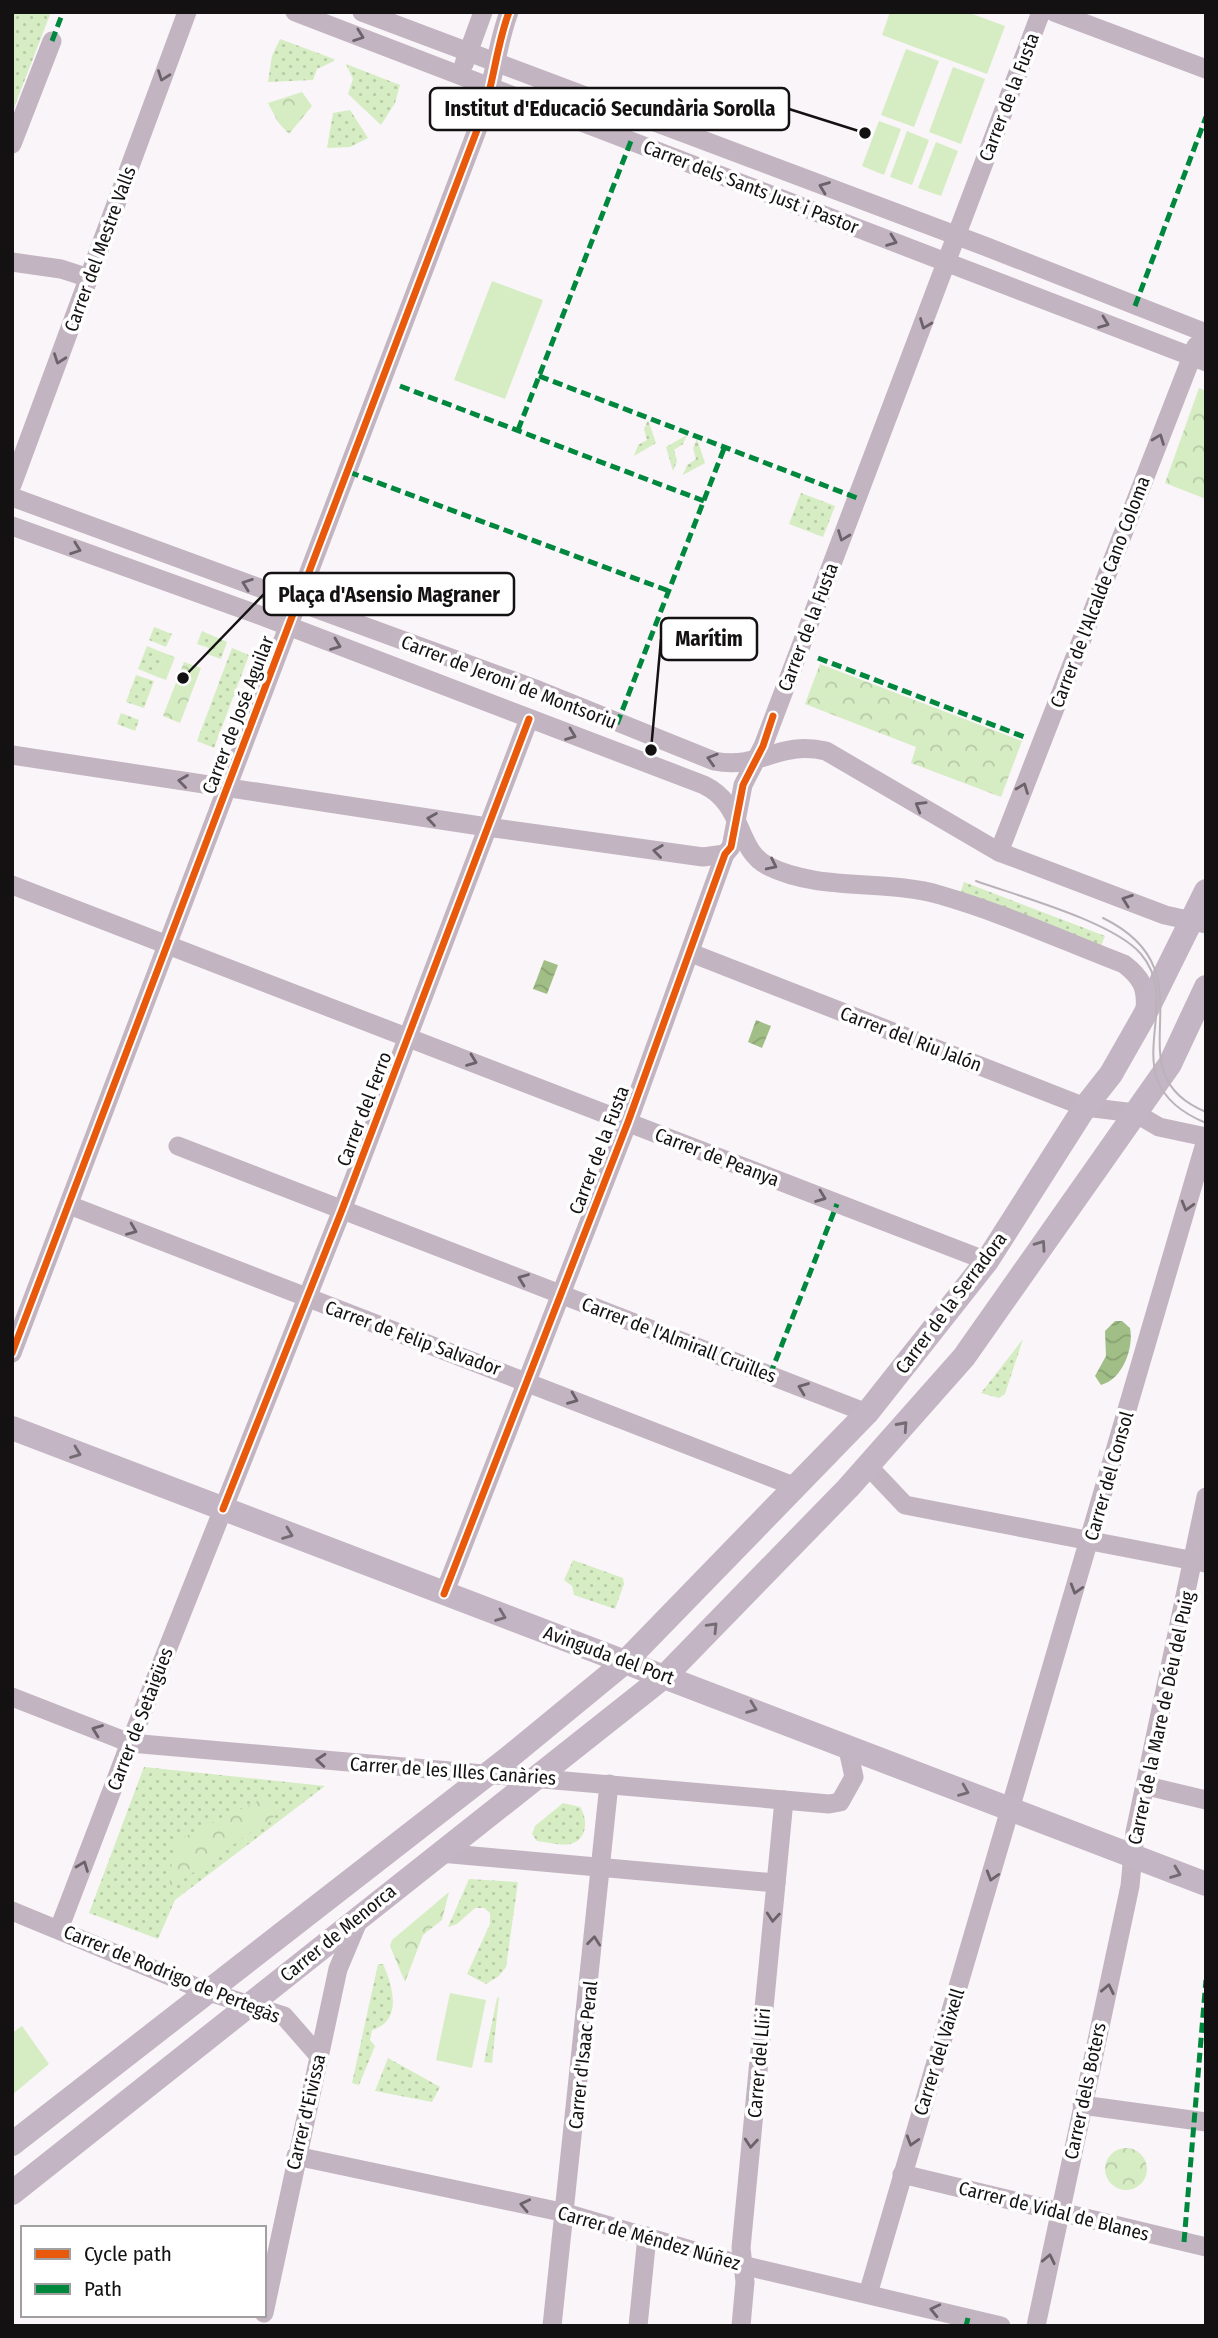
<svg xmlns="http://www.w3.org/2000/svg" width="1218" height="2338" font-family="'Fira Sans Condensed',sans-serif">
  <defs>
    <pattern id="grass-dots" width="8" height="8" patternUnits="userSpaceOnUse" patternTransform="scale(1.75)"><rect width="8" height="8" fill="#d6edc3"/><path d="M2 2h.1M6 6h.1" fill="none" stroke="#b7caa6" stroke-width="1.8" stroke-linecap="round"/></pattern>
    <pattern id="park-crowns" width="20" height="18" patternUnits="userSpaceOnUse" patternTransform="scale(1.75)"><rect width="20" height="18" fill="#d6edc3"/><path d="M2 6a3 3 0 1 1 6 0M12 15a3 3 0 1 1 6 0" fill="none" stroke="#b7caa6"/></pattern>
    <pattern id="water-waves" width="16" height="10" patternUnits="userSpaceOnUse" patternTransform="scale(1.75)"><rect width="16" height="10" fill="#a0be86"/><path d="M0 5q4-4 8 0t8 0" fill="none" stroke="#89a273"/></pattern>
  </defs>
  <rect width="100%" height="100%" fill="#f9f5f8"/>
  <g fill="url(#grass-dots)">
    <path d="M12 12H51L12 113Z"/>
    <path d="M280 39 334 59V61L317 69 313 80 268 82 272 56Z"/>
    <path d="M346 64 400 85 395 103 381 125 348 94 353 79Z"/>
    <path d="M350 110 368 138 350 147 327 148 333 113Z"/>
    <path d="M648 420 656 443 634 456 638 445 647 440 644 429Z"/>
    <path d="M687 435 683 444 674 450 677 461 673 471 666 447Z"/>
    <path d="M697 439 705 463 683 475 687 465 696 459 693 448Z"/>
    <path d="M801 493 835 506 823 537 789 524Z"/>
    <path d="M154 627 172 634 166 647 149 640Z"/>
    <path d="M202 631 227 642 221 659 207 654 209 648 197 644Z"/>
    <path d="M147 646 164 653 155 676 138 669Z"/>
    <path d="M232 648 249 655 214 748 197 741Z"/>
    <path d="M136 675 154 681 144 708 126 702Z"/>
    <path d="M121 713 139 720 135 731 117 724Z"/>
    <path d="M964 882 1105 936 1101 946 960 893Z"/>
    <path d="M1023 1339 1005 1394 999 1398 981 1393Z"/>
    <path d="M573 1560 623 1578 624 1584 615 1609 574 1595 572 1586 564 1580Z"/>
    <path d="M144 1767 325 1786 175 1900 158 1939 89 1913Z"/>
    <path d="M563 1803 580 1807C588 1819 588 1840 570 1844 560 1846 547 1842 537 1841L532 1834 535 1826Z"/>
    <path d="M469 1879 518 1882 506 1967 499 1976 486 1984 467 1974 490 1924V1913L484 1908H475L457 1924 448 1927Z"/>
    <path d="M378 1964H383C393 1986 403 2021 372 2030L370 2040 375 2046 359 2085 352 2083Z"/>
    <path d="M499 1997 492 2063 484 2062 497 1998Z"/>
    <path d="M388 2058 440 2087 432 2102 375 2091Z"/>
  </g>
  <g fill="url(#park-crowns)">
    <path d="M302 92 312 106 289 134 278 122 268 103Z"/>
    <path d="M1199 388 1206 391V499L1165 483Z"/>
    <path d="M164 653 175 657 166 680 155 676Z"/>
    <path d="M184 662 201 668 180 723 163 716Z"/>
    <path d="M820 664 1022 741 1001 797 911 763 916 747 805 704Z"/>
    <path d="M268 1796 279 1813 169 1889 174 1842Z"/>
    <path d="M449 1892 442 1920 423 1935 405 1982 390 1946 392 1940Z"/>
    <circle cx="1126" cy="2169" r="21"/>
  </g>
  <g fill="#d6edc3">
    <path d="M890 12H967L1005 26 987 74 882 35Z"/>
    <path d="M906 49 939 61 914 127 881 115Z"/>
    <path d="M953 67 985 79 961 144 929 132Z"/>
    <path d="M879 121 901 129 884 175 862 166Z"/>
    <path d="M907 131 929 140 912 185 890 177Z"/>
    <path d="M936 142 958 151 941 196 918 188Z"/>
    <path d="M492 281 543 300 505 399 454 380Z"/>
    <path d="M450 1993 486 2000 472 2068 436 2060Z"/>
    <path d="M22 2026 49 2064 12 2095V2033Z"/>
  </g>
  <g fill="url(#water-waves)">
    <path d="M544 960 558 965 547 994 533 989Z"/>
    <path d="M756 1020 771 1026 762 1048 748 1042Z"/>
    <path d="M1115 1321H1122L1130 1328C1134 1348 1123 1379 1101 1385L1095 1376 1106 1356 1105 1331Z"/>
  </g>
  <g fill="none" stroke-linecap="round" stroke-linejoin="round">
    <g stroke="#c3b4c2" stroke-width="19">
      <path d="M295 12 1206 362"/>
      <path d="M362 12 987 247 1206 333"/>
      <path d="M1054 12 1206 69"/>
      <path d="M464 64 483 12"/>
      <path d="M12 144 52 41"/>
      <path d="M12 262 61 269 89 278"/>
      <path d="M12 485 187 12"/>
      <path d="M12 497 538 690 714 761C761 770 778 740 826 751L999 852 1165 915 1206 924"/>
      <path d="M12 526 262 616 704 785C745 805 735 849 768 866 820 892 886 879 940 895 1003 913 1064 941 1124 964 1142 978 1147 988 1145 1011"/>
      <path d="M12 755 487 827 703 857 725 854"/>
      <path d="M999 852 1196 346"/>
      <path d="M12 885 987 1261"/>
      <path d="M691 953 1085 1107 1135 1113 1159 1127 1206 1137"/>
      <path d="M178 1146 867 1413"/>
      <path d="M69 1205 796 1487"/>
      <path d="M12 1353 482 117C494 82 496 47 509 12"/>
      <path d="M868 1466 905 1505 1205 1563"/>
      <path d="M444 1594 628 1122 725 854 731 847 743 785 763 746 1041 12"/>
      <path d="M12 1697 130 1743 829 1804 840 1802 854 1777 847 1745"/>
      <path d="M1147 1786 1206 1800"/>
      <path d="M440 1853 776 1883"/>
      <path d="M12 1911 206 1991 284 2016 319 2056"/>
      <path d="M59 1929 130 1743 342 1210 529 719"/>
      <path d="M1082 2105 1206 2122"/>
      <path d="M296 2156 566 2213 742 2265 1001 2326"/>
      <path d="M902 2174 1206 2247"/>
      <path d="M868 2294 1206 1140"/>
      <path d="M264 2313 338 1969 359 1919"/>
      <path d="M552 2326 609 1784"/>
      <path d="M638 2326 647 2236"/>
      <path d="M741 2326 745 2282 741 2248 784 1800"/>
      <path d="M1036 2326 1130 1886 1135 1832 1206 1497"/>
    </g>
    <g stroke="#c3b5c3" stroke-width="24">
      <path d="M12 1428 1206 1884"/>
      <path d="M12 2144 507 1759 625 1662 867 1413 987 1261 1085 1107 1111 1074 1144 1016 1206 891"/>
      <path d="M12 2193 666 1675 848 1488 964 1357 1170 1064 1206 987"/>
    </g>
    <g stroke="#bbb2ba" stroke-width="2">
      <path d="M976 881C1018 896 1114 922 1141 954 1187 1008 1107 1082 1206 1123"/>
      <path d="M1103 918C1218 974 1106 1071 1206 1112"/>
    </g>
    <g stroke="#00873e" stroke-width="5" stroke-dasharray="10 5" stroke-linecap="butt">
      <path d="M52 41 63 12"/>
      <path d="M1135 306 1206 117"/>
      <path d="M539 376 857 498"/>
      <path d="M400 386 704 501"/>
      <path d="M518 430 631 141"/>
      <path d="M349 472 669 591"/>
      <path d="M818 658 1027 738"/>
      <path d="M617 724 725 446"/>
      <path d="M770 1375 837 1204"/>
      <path d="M1184 2242 1206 1980"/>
      <path d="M966 2326 968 2318"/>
    </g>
    <defs>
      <g id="cycleway">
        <path d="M12 1353 482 117C494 82 496 47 509 12"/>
        <path d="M223 1509 342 1210 529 719"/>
        <path d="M444 1594 628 1122 725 854 731 847 743 785 763 746 773 716"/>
      </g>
    </defs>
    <use href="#cycleway" stroke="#fff" stroke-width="11"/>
    <use href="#cycleway" stroke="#e8590c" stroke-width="7"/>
  </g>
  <defs><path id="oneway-chevron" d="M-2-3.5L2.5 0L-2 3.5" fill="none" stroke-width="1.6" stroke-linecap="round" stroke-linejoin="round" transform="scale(1.75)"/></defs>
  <g stroke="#6b626a">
    <use href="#oneway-chevron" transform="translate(359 36) rotate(20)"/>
    <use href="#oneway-chevron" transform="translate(163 76) rotate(110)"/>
    <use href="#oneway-chevron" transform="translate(824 187) rotate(-159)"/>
    <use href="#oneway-chevron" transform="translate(892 241) rotate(21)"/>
    <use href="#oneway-chevron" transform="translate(1104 323) rotate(21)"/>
    <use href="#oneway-chevron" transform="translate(925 324) rotate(111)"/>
    <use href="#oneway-chevron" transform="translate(59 359) rotate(110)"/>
    <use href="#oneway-chevron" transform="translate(1159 439) rotate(-69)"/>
    <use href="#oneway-chevron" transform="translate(843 536) rotate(111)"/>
    <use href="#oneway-chevron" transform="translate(76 549) rotate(20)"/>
    <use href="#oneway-chevron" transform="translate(247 584) rotate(-160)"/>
    <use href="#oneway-chevron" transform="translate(336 645) rotate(21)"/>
    <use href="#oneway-chevron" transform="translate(571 735) rotate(21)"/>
    <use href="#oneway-chevron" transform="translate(712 759) rotate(-163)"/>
    <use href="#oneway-chevron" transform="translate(183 781) rotate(-172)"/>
    <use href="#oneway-chevron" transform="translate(1023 788) rotate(-69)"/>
    <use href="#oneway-chevron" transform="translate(920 806) rotate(-149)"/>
    <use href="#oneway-chevron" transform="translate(432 819) rotate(-171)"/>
    <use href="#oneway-chevron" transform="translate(658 851) rotate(-172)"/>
    <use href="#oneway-chevron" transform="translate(772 865) rotate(26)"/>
    <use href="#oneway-chevron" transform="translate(1127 900) rotate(-160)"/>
    <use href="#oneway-chevron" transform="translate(472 1061) rotate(21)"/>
    <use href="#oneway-chevron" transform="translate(821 1197) rotate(21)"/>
    <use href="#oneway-chevron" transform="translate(1187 1206) rotate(106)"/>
    <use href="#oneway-chevron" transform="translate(132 1230) rotate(22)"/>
    <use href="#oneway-chevron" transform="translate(523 1279) rotate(-159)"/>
    <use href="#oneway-chevron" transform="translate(803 1388) rotate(-159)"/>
    <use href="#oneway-chevron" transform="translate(573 1399) rotate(22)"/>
    <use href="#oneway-chevron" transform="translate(1076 1589) rotate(107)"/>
    <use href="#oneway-chevron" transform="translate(97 1730) rotate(-159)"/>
    <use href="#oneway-chevron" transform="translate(321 1760) rotate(-175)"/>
    <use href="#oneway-chevron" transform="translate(83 1866) rotate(-69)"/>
    <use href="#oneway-chevron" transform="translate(992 1876) rotate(107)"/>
    <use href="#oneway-chevron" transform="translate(773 1917) rotate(95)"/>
    <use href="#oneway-chevron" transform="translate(594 1941) rotate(-84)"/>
    <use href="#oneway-chevron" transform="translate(1108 1989) rotate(-78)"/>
    <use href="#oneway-chevron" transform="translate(912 2141) rotate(107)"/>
    <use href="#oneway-chevron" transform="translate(751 2143) rotate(95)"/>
    <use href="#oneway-chevron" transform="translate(525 2205) rotate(-168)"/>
    <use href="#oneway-chevron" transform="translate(1049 2259) rotate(-78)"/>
    <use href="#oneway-chevron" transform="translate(935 2310) rotate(-167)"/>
  </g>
  <g stroke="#746b73">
    <use href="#oneway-chevron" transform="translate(1041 1245) rotate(-55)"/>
    <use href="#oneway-chevron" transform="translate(903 1426) rotate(-48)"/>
    <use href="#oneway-chevron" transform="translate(76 1453) rotate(21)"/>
    <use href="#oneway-chevron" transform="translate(288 1534) rotate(21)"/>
    <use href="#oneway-chevron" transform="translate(501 1616) rotate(21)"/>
    <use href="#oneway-chevron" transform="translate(713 1627) rotate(-46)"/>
    <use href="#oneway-chevron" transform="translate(752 1708) rotate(21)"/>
    <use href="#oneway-chevron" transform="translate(964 1791) rotate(22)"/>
    <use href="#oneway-chevron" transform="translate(1176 1873) rotate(21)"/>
  </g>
  <g text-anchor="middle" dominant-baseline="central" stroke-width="7" stroke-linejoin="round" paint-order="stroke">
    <g font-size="19" fill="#131112" stroke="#fff">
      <text transform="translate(1009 97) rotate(-69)">Carrer de la Fusta</text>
      <text transform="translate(751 187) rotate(21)">Carrer dels Sants Just i Pastor</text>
      <text transform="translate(100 249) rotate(-70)">Carrer del Mestre Valls</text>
      <text transform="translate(1100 592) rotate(-69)">Carrer de l'Alcalde Cano Coloma</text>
      <text transform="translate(808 627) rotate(-69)">Carrer de la Fusta</text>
      <text transform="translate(509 682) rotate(21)">Carrer de Jeroni de Montsoriu</text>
      <text transform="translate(238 715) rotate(-69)">Carrer de José Aguilar</text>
      <text transform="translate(911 1039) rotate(21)">Carrer del Riu Jalón</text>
      <text transform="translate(364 1109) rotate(-69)">Carrer del Ferro</text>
      <text transform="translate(599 1150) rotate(-69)">Carrer de la Fusta</text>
      <text transform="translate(717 1157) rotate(21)">Carrer de Peanya</text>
      <text transform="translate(951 1303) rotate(-53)">Carrer de la Serradora</text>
      <text transform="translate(413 1338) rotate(20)">Carrer de Felip Salvador</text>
      <text transform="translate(679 1340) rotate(21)">Carrer de l'Almirall Cruïlles</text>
      <text transform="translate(1109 1476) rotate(-74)">Carrer del Consol</text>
      <text transform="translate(609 1655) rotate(20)">Avinguda del Port</text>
      <text transform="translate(1161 1718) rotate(-78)">Carrer de la Mare de Déu del Puig</text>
      <text transform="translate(140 1719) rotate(-69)">Carrer de Setaigües</text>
      <text transform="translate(453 1771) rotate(4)">Carrer de les Illes Canàries</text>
      <text transform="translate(338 1933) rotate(-39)">Carrer de Menorca</text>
      <text transform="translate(172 1974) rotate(22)">Carrer de Rodrigo de Pertegàs</text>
      <text transform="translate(939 2052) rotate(-73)">Carrer del Vaixell</text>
      <text transform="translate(583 2055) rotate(-84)">Carrer d'Isaac Peral</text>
      <text transform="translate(759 2063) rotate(-85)">Carrer del Lliri</text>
      <text transform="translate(1085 2091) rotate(-78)">Carrer dels Boters</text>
      <text transform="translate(306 2112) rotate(-77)">Carrer d'Eivissa</text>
      <text transform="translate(1054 2211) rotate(14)">Carrer de Vidal de Blanes</text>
      <text transform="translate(649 2238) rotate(16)">Carrer de Méndez Núñez</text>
    </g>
  </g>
  <path fill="none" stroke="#131112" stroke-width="2.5" d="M865 133L789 109M183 678L264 594M651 750L661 639"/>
  <g fill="#131112" stroke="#fff" stroke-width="2.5">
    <circle cx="865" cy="133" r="7"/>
    <circle cx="183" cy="678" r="7"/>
    <circle cx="651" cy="750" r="7"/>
  </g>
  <g fill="#fff" stroke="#131112" stroke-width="2.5">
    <rect x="430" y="88" width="359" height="42" rx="7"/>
    <rect x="264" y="573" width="250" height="42" rx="7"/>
    <rect x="661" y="618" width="96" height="42" rx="7"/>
  </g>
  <g font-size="21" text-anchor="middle" font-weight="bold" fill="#131112">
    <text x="610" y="116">Institut d'Educació Secundària Sorolla</text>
    <text x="389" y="602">Plaça d'Asensio Magraner</text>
    <text x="709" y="646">Marítim</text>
  </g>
  <rect width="1218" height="2338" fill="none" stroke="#131112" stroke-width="28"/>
  <rect x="21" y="2226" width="245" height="91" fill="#ffffff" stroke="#a1a0a0" stroke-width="2"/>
  <rect x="35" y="2249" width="35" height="10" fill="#e8590c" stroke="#a1a0a0" stroke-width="2"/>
  <text x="84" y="2261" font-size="21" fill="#131112">Cycle path</text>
  <rect x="35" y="2284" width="35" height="10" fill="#00873e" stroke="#a1a0a0" stroke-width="2"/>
  <text x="84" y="2296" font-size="21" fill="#131112">Path</text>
</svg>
